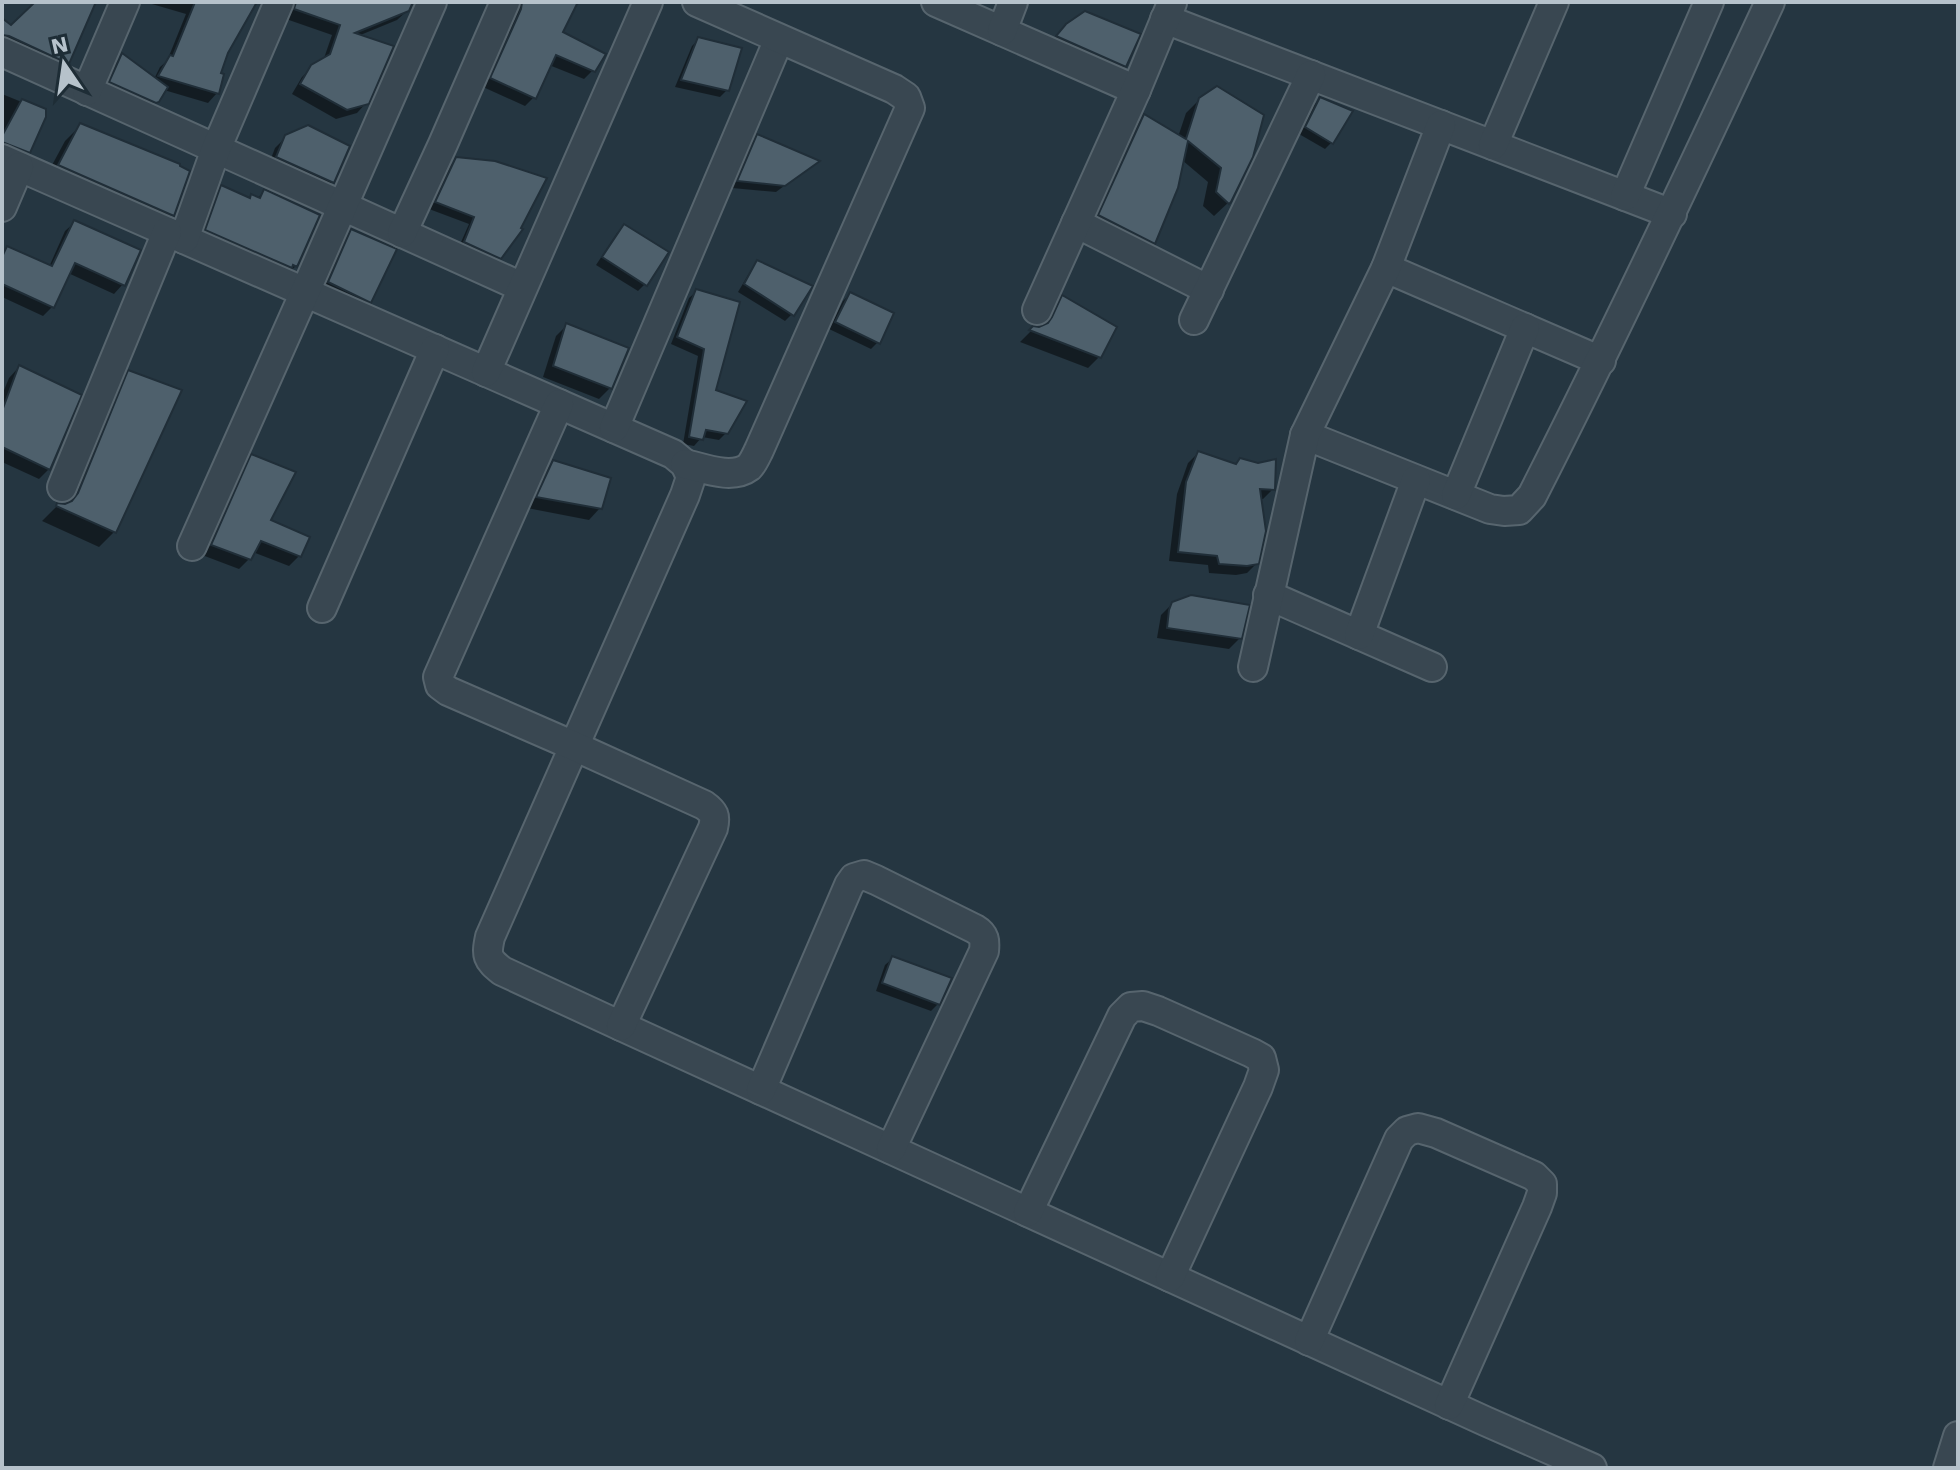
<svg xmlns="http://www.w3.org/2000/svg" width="1960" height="1470" font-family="'Work Sans',sans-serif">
  <rect width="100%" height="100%" fill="#253641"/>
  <g fill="#0007">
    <path d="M38 2H94L68 63 56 74 2 49V21L11 28Z"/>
    <path d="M145 2H255L226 52 218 74 217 93 208 103 164 90 149 109 104 89 115 63 122 56 154 79 160 67 167 61 186 14Z"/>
    <path d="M283 2H411L408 10 397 20 358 36 367 102 357 113 336 119 292 94 302 77 312 67 323 61 332 35 286 19Z"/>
    <path d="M511 2H576L560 33 593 70 584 79 549 65 534 97 525 106 483 87Z"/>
    <path d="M1067 25 1125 66 1114 77 1047 48Z"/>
    <path d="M699 39 727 90 720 97 675 87 692 46Z"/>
    <path d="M1217 88 1230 201 1214 216 1203 206 1208 182 1182 160 1154 243 1140 256 1086 229 1131 130 1144 116 1178 137 1186 113 1200 99Z"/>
    <path d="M2 94 44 111 28 152 14 166 2 160Z"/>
    <path d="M1320 99 1332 142 1325 149 1299 134 1313 106Z"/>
    <path d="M80 126 172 215 157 230 44 180 65 141Z"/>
    <path d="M287 136 332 182 321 193 267 169 275 148Z"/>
    <path d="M757 137 816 162 776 192 732 188 750 144Z"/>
    <path d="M457 159 499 257 492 264 458 249 469 224 429 209 450 166Z"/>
    <path d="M222 188 249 200 257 199 264 191 296 266 286 275 197 240 212 197Z"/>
    <path d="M75 222 123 284 114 294 68 273 53 306 43 316 2 297V254L8 249 49 267 65 231Z"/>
    <path d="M624 226 645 284 638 291 596 265 617 233Z"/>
    <path d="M352 231 370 301 359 312 318 293 341 242Z"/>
    <path d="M758 263 792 314 785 321 738 292 751 270Z"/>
    <path d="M697 291 714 391 727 432 719 440 702 437 694 446 683 444 698 356 671 344 689 298Z"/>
    <path d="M850 294 878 342 871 349 829 329 843 301Z"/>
    <path d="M1063 298 1099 357 1088 368 1020 342 1034 328 1043 327 1052 309Z"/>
    <path d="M567 325 626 350 610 388 599 399 543 377 556 336Z"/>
    <path d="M19 367 49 469 39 479 2 462V395L9 378Z"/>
    <path d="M129 373 114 532 99 547 42 521 58 505 65 506 114 388Z"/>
    <path d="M1198 453 1273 489 1263 499H1259L1257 563 1247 573 1236 575 1209 573 1208 565 1169 561 1177 494 1188 463Z"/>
    <path d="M252 457 268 521 299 556 289 566 253 552 249 559 239 569 202 555 242 467Z"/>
    <path d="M553 462 600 508 589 520 527 508 542 474Z"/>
    <path d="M1173 603 1240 638 1229 649 1157 638 1161 615Z"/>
    <path d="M893 958 938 1004 931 1011 876 991 885 965Z"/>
  </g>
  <g fill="#4e606c" stroke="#202e38" stroke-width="2">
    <path d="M35 2H96L69 64 9 36 2 35V18L11 25Z"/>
    <path d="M195 2H257L228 53 221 73 224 74 219 94 158 76 170 55 173 56Z"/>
    <path d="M296 2H413L409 11 355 33 394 46 369 104 347 110 300 84 311 65 330 54 340 25 294 9Z"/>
    <path d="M522 2H578L563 32 606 54 595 72 556 55 536 99 490 78 521 9Z"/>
    <path d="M1085 11 1141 34 1126 67 1056 36 1066 24Z"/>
    <path d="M698 37 742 48 729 91 681 80Z"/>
    <path d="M122 53 168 87 159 102 156 103 109 82Z"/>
    <path d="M1217 86 1264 115 1253 157 1231 202 1229 204 1216 192 1221 168 1188 141 1178 188 1155 244 1098 215 1144 114 1186 139 1199 98Z"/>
    <path d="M1320 97 1353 111 1333 144 1305 127Z"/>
    <path d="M22 99 46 109V117L30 153 2 142V136Z"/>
    <path d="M80 123 180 164V166L190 171 174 216 58 165Z"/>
    <path d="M308 125 350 146 334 183 276 157 285 135Z"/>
    <path d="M757 134 820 161 785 186 737 181Z"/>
    <path d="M456 157 495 161 547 178 521 228 523 229 501 259 464 242 474 217 435 202Z"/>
    <path d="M221 185 250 198 251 194 260 198 264 189 320 215 297 267 293 265 292 268 205 230Z"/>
    <path d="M74 220 141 250 125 286 75 263 54 308 2 284V257L7 246 52 266Z"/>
    <path d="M624 224 669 252 647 286 602 257Z"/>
    <path d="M351 229 397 249 371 303 328 282Z"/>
    <path d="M757 260 813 286 794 316 744 284Z"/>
    <path d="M696 289 740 302 716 390 747 401 728 434 706 430 703 440 689 437 704 349 677 337Z"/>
    <path d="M850 292 894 313 880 344 835 322Z"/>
    <path d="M1062 295 1117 327 1101 358 1029 330 1033 326 1039 327 1048 323 1052 317Z"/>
    <path d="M566 323 629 348 612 389 553 366Z"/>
    <path d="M19 365 82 395 50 470 2 447V411Z"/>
    <path d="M128 370 182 390 116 533 56 506 57 503 65 504 72 501 78 493Z"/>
    <path d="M1198 451 1236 464 1240 458 1258 463 1276 459 1275 490 1260 489 1266 531 1259 564 1247 566 1219 564 1217 556 1178 552 1186 482Z"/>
    <path d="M251 454 296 472 271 520 310 537 301 557 261 541 251 560 211 545Z"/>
    <path d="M553 460 611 478 602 509 536 497Z"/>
    <path d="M1191 595 1250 605 1242 639 1167 628 1169 610 1172 602Z"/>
    <path d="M892 956 952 978 940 1005 882 983Z"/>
  </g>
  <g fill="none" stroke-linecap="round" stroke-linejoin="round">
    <defs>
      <g id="minor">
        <path d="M936 2 1136 90"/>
        <path d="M1165 19 1672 214"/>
        <path d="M1002 31 1013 2"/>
        <path d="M2 52 522 287"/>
        <path d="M87 91 125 2"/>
        <path d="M1493 145 1554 2"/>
        <path d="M2 159 673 454 685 464 691 477 685 495 490 937C486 956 487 959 502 971L621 1026 1485 1421 1592 1468"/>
        <path d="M1625 196 1709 2"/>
        <path d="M2 207 19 167"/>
        <path d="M1076 223 1209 290"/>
        <path d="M402 233 443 144 505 2"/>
        <path d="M184 239 216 149 279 2"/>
        <path d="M1386 268 1601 361"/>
        <path d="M1037 310 1136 90 1172 3"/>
        <path d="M1194 320 1311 75"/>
        <path d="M486 372 648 2"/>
        <path d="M559 404 438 677 440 685 448 691 574 746 704 805C714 812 716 816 713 828L621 1026"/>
        <path d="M614 428 779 39"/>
        <path d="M1305 435 1490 509 1504 511 1519 510 1532 496C1615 333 1693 168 1770 2"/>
        <path d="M685 464C703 468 732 480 749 467 753 463 756 456 759 450L910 108 906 97 894 89 697 2"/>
        <path d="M62 487 167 232"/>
        <path d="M1456 495 1525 328"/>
        <path d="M192 546 305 292 432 2"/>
        <path d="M1268 595 1432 667"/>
        <path d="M322 608 435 349"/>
        <path d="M1359 635 1416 480"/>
        <path d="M1253 667 1305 435 1386 268 1441 125"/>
        <path d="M761 1090 849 885 854 878 864 875 876 880 975 929C985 935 985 941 984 951L891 1149"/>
        <path d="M1028 1212 1122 1016 1131 1007 1143 1006 1158 1011 1252 1053 1261 1058 1264 1070 1258 1087 1170 1277"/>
        <path d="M1309 1341 1399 1139 1407 1131 1418 1128 1436 1133 1534 1176 1542 1184V1193L1537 1207 1449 1405"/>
        <path d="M1948 1468 1958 1436"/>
      </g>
    </defs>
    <use href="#minor" stroke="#57656e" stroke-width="32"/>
    <use href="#minor" stroke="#394751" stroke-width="28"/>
  </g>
  <rect width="1960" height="1470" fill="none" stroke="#b6c2cb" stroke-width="8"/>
  <g transform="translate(64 64) rotate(347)" stroke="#1e2d36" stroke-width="6" paint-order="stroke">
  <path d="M0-6L14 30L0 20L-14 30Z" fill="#b6c2cb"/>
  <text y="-12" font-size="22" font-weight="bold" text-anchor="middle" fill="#b6c2cb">N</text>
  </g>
</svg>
